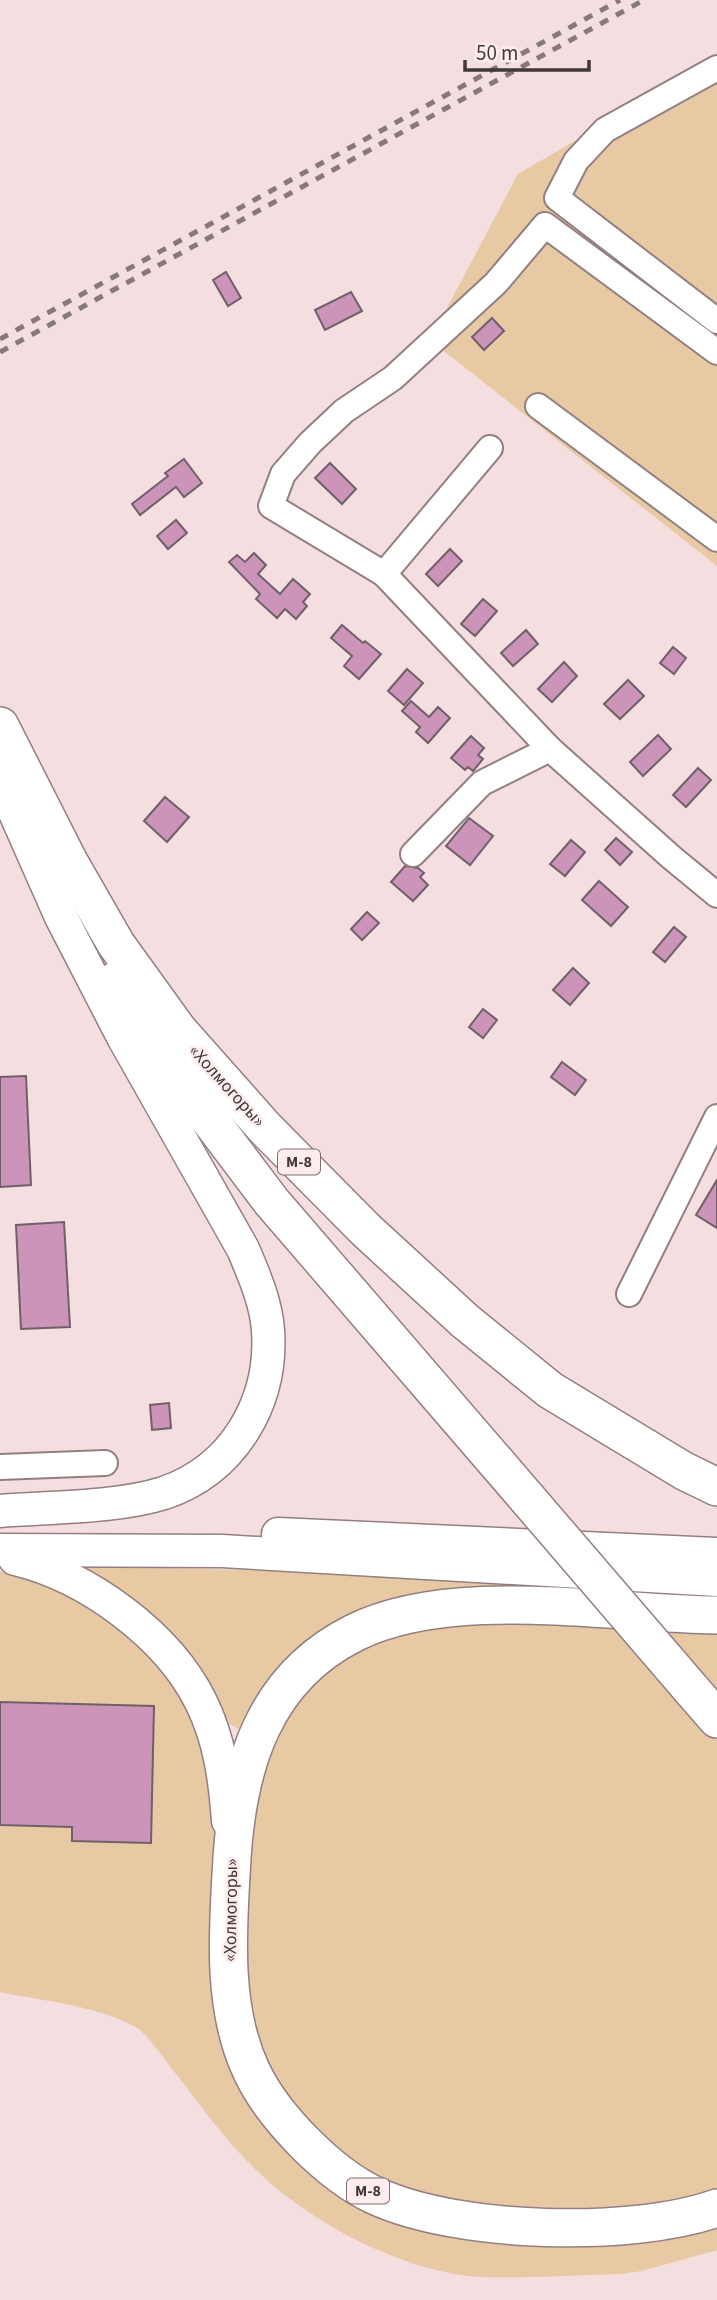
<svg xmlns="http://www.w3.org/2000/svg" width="717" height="2300" font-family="'Source Sans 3',sans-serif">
  <rect width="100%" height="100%" fill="#f4dee0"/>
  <g fill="#e7c9a4">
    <path d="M717 58V566L430 340 518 174Z"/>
    <path d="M57 1561 164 1568 404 1574 717 1591V1605L420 1597 240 1730 229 1723 215 1696Z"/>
    <path d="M0 1571 52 1584 146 1644 201 1727 269 2126 307 2171 343 2197 717 2223V2250L642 2271 620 2274C574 2275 527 2279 481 2277 405 2273 308 2222 254 2168 225 2140 201 2106 176 2074 164 2059 153 2042 139 2029 101 2006 43 2001 0 1992Z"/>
    <path d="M513 1619 717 1625V1694H676L717 1740V2191L660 2205 599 2212 544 2210 469 2204 395 2188 339 2153 294 2109 266 2064 252 2020 243 1977 241 1889 263 1765 280 1722 317 1676 364 1647 425 1627Z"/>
  </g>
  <g fill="#cb94b8" stroke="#6f6069" stroke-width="2">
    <path d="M226 272 241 298 228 306 213 280Z"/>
    <path d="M351 292 362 311 325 330 315 310Z"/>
    <path d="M492 318 504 331 484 350 472 337Z"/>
    <path d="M184 459 202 483 184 497 176 487 140 515 132 504 168 476 165 473Z"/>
    <path d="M330 463 356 489 342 504 315 478Z"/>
    <path d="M176 520 187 533 168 549 157 536Z"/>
    <path d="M450 549 462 561 438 586 426 574Z"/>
    <path d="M254 553 266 565 258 574 280 594 293 579 310 594 303 602 307 606 296 619 285 609 277 618 256 599 260 594 229 562 237 555 245 562Z"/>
    <path d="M483 599 497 611 475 636 461 624Z"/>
    <path d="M342 625 363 643 365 641 381 654 359 679 344 666 352 656 331 638Z"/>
    <path d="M526 630 538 644 513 666 501 653Z"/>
    <path d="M673 647 686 658 674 674 660 663Z"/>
    <path d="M564 662 577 676 552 702 538 689Z"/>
    <path d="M407 669 423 683 404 705 388 691Z"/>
    <path d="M628 680 644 696 620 719 604 704Z"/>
    <path d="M411 701 429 717 438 707 450 718 428 743 416 732 420 727 402 711Z"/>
    <path d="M658 735 671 749 643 776 630 762Z"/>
    <path d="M471 736 484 748 478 755 483 759 473 771 468 767 465 770 451 758Z"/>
    <path d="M698 768 711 780 686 807 673 795Z"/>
    <path d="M165 797 189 817 167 842 144 821Z"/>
    <path d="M469 818 493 836 470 865 446 846Z"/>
    <path d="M616 838 632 852 620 865 605 850Z"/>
    <path d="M571 840 585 852 565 876 550 864Z"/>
    <path d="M405 866 418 868 424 873 420 877 428 885 413 901 391 882Z"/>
    <path d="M599 881 628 907 611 926 582 900Z"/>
    <path d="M367 912 379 923 362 940 351 929Z"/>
    <path d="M674 927 686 937 665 962 653 952Z"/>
    <path d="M573 968 589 983 570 1005 553 990Z"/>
    <path d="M483 1009 497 1020 483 1038 469 1027Z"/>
    <path d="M562 1062 586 1080 575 1095 551 1077Z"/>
    <path d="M26 1076 31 1185 0 1187V1077Z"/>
    <path d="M717 1180V1228L696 1215Z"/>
    <path d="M64 1222 70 1327 21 1329 16 1225Z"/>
    <path d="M169 1403 171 1428 152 1430 150 1405Z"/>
    <path d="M0 1702 154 1706 151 1843 72 1841V1827L0 1825Z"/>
  </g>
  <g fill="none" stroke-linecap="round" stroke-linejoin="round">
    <defs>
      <g id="minor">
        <path d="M717 68 605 130 576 161 557 198 717 321"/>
        <path d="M717 352 545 225 496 283 393 378 344 411 310 443 283 474 271 506 384 574 550 749 671 857 717 895"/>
        <path d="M538 406 717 539"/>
        <path d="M384 574 490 448"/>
        <path d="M413 854 482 783 550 749"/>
        <path d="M629 1294 717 1117"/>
        <path d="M0 1467 105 1463"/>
      </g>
      <g id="major">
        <path d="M0 779 61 917 123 1037 243 1249C254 1275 266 1302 268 1330 273 1402 234 1469 164 1493 116 1508 51 1507 0 1511"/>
        <path d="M278 1534 717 1554"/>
        <path d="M0 1550 222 1551 717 1580"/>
        <path d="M15 1559C87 1576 168 1635 201 1702 220 1740 225 1780 228 1821"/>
      </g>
      <g id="highway">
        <path d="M0 726 69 862 116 944 178 1030 264 1127 366 1230 465 1321 550 1390 684 1471 717 1487"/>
        <path d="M115 981 173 1071 271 1201 527 1498"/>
        <path d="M717 1615C609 1614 452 1584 354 1633 264 1678 238 1765 232 1858 228 1927 221 2006 251 2070 272 2116 330 2175 376 2196 459 2234 632 2238 717 2208"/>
        <path d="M691 1689 717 1719"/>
      </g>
    </defs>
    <use href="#minor" stroke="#937f81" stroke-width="28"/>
    <use href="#major" stroke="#937f81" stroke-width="35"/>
    <use href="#highway" stroke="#937f81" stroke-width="40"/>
    <use href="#minor" stroke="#fff" stroke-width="24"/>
    <use href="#major" stroke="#fff" stroke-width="32"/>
    <use href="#highway" stroke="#fff" stroke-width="37"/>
    <g stroke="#87797a" stroke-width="5" stroke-dasharray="9 9" stroke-linecap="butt">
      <path d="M0 339 620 0"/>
      <path d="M0 352 644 0"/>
    </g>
    <defs>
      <path id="highway-bridge" d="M527 1498 691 1689"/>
    </defs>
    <use href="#highway-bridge" stroke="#937f81" stroke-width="40" stroke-linecap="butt"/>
    <use href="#highway-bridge" stroke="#fff" stroke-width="37"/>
  </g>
  <g text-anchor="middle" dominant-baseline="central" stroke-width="5" stroke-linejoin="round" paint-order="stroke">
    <g fill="#feecee" stroke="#7a6e6f" stroke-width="2">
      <rect x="278" y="1149.5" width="42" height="25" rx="5"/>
      <rect x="347" y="2178.5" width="42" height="25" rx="5"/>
    </g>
    <g font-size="16" font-weight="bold" fill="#413839">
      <text x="299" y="1162">М-8</text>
      <text x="368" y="2191">М-8</text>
    </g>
    <g font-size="18" fill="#413839" stroke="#feecee">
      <text transform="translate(227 1086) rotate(48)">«Холмогоры»</text>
      <text transform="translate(231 1910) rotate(-89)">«Холмогоры»</text>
    </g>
  </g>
  <path d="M465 60v10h124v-10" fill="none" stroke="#413839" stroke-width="3.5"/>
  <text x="476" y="60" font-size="21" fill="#413839" stroke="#feecee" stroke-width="5" paint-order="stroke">50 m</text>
</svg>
